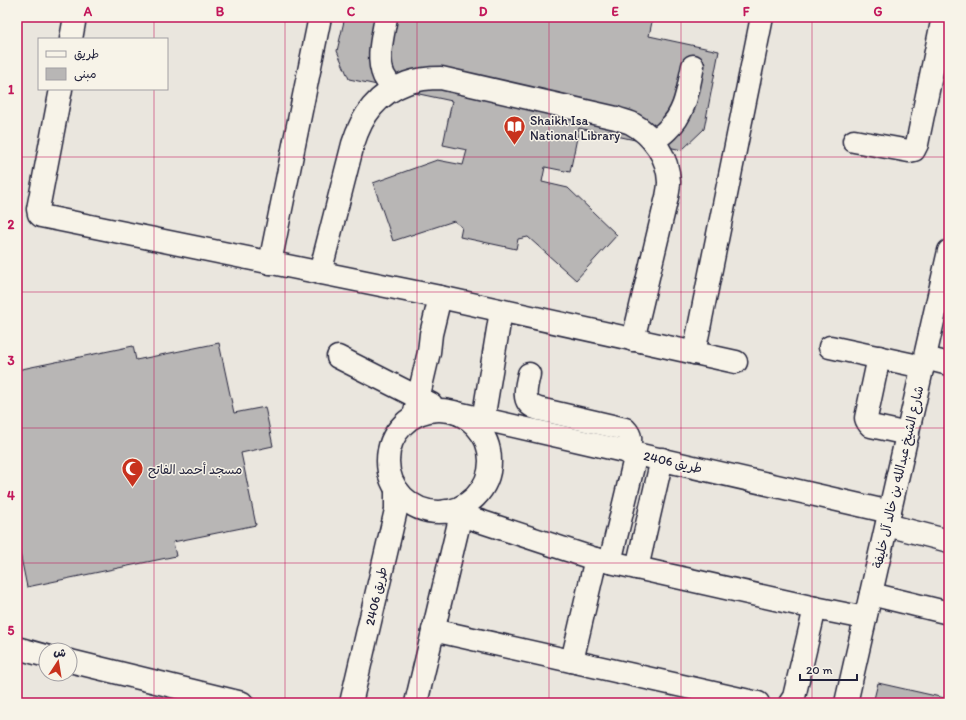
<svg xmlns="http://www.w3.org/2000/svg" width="966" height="720" font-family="Itim,'Playpen Sans Arabic',sans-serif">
  <rect width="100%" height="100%" fill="#eae6de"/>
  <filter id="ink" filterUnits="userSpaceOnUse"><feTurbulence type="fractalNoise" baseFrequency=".025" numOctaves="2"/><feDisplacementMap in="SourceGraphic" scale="8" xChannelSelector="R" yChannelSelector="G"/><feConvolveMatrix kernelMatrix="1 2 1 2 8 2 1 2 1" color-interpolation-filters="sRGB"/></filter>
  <g filter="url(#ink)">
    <g fill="#b8b6b5" stroke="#22223b">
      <path d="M345 17H653L649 36 719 51 704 129 682 150 579 128 570 172 545 167 542 182 568 188 617 235 576 280 528 237 518 239 516 249 460 237 462 227 454 221 393 241 373 183 437 160 463 165 467 150 443 145 452 101 349 79 337 51Z"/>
      <path d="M219 343 234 413 265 407 273 446 241 453 256 525 173 542 176 556 27 587 17 538V370L133 346 136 360Z"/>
      <path d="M878 683 949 699V703H873Z"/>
    </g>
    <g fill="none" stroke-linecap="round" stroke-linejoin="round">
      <defs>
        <g id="minor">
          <path d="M386 17C383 36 376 58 384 76 387 81 390 85 392 90"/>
          <path d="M71 39 75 17"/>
          <path d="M61 89 38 209 39 214 41 216 440 297 736 362"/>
          <path d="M653 141C658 137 664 134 668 129 686 113 688 88 693 66"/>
          <path d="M854 141 909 151 914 150 917 144 943 17"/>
          <path d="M270 263 320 17"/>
          <path d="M320 273 353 144C362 115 377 94 407 83 418 79 430 78 441 78L616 118C621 120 626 121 631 123 653 135 668 157 669 182 669 187 668 192 667 197L633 340"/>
          <path d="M830 347 923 367"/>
          <path d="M694 353 762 17"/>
          <path d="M338 357 431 404"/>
          <path d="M879 357 866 418C867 422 868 423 871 426L908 434"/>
          <path d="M925 358 949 364"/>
          <path d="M529 374C526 388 520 404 539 409L625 429C633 437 630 442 628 452"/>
          <circle cx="439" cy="461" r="51"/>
          <path d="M457 413 890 512"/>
          <path d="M414 416 429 352 431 334 440 297"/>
          <path d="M481 432 501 311"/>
          <path d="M446 511 461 515 595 559 610 562 815 608 865 618"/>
          <path d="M887 525 949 541"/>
          <path d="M610 562 636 454"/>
          <path d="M637 568 662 459"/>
          <path d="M871 594 949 613"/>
          <path d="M433 630 758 703"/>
          <path d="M17 648 46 656"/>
          <path d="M70 661 242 703"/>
          <path d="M572 661 594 567 595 559"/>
          <path d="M351 703 396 510V489"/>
          <path d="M416 703 463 506"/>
          <path d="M790 703 794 697 815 608"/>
          <path d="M846 703 949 251"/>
        </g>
      </defs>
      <use href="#minor" stroke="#22223b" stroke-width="25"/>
      <use href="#minor" stroke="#f7f3e8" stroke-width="22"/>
    </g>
  </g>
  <path fill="none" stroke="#c2185b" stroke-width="1" stroke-opacity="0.55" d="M154 17V39M285 17V703M417 17V703M549 17V703M681 17V703M812 17V703M154 89V703M17 157H949M17 292H949M17 428H949M17 563H949"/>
  <defs>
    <symbol id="library-pin" viewBox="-11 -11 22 30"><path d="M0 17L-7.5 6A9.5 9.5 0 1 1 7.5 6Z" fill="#c8321e" stroke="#f7f3e8"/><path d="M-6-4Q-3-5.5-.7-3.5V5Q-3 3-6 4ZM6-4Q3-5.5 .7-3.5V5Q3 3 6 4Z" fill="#fff"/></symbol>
    <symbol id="mosque-pin" viewBox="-11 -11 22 30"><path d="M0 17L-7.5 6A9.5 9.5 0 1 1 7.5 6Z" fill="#c8321e" stroke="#f7f3e8"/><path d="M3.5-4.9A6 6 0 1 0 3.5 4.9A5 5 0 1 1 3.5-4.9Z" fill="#fff"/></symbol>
  </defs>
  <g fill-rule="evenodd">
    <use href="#library-pin" x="502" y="114" width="25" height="34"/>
    <use href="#mosque-pin" x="120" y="456" width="25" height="34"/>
  </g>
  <g text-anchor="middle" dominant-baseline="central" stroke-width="3" stroke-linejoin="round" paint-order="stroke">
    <g font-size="13" fill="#22223b" stroke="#f7f3e8" text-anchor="start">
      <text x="530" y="120">Shaikh Isa<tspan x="530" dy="15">National Library</tspan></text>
      <text x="148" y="469">مسجد أحمد الفاتح</text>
    </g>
    <g font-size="13" fill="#22223b" stroke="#f7f3e8">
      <text transform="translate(673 462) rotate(13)">طريق 2406</text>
      <text transform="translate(898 477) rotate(-77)">شارع الشيخ عبدالله بن خالد آل خليفة</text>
      <text transform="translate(376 596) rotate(-77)">طريق 2406</text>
    </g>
  </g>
  <rect width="966" height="720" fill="none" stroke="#f7f3e8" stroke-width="44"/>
  <rect x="38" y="38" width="130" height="52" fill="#f7f3e8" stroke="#a29fa3"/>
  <rect x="46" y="51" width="20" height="6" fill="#f7f3e8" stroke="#a29fa3"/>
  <text x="74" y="58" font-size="12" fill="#22223b">طريق</text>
  <rect x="46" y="68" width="20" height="12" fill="#b8b6b5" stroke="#a29fa3"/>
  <text x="74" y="78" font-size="12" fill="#22223b">مبنى</text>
  <g transform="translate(58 662) rotate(12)"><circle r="19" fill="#f7f3e8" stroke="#a29fa3"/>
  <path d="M0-3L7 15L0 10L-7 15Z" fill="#c8321e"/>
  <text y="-6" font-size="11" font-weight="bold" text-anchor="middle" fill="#22223b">ش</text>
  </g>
  <path d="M800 674v6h57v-6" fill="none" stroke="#22223b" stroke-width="2"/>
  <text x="806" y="674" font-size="12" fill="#22223b" stroke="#f7f3e8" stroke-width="3" paint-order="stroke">20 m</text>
  <rect x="22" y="22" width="922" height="676" fill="none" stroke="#c2185b" stroke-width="1.5"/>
  <g font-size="13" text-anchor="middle" font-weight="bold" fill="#c2185b">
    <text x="88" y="16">A</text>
    <text x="220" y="16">B</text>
    <text x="351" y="16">C</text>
    <text x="483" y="16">D</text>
    <text x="615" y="16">E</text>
    <text x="746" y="16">F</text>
    <text x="878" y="16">G</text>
    <text x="11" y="94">1</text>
    <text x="11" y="229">2</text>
    <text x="11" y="365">3</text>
    <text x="11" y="500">4</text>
    <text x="11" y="635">5</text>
  </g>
</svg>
